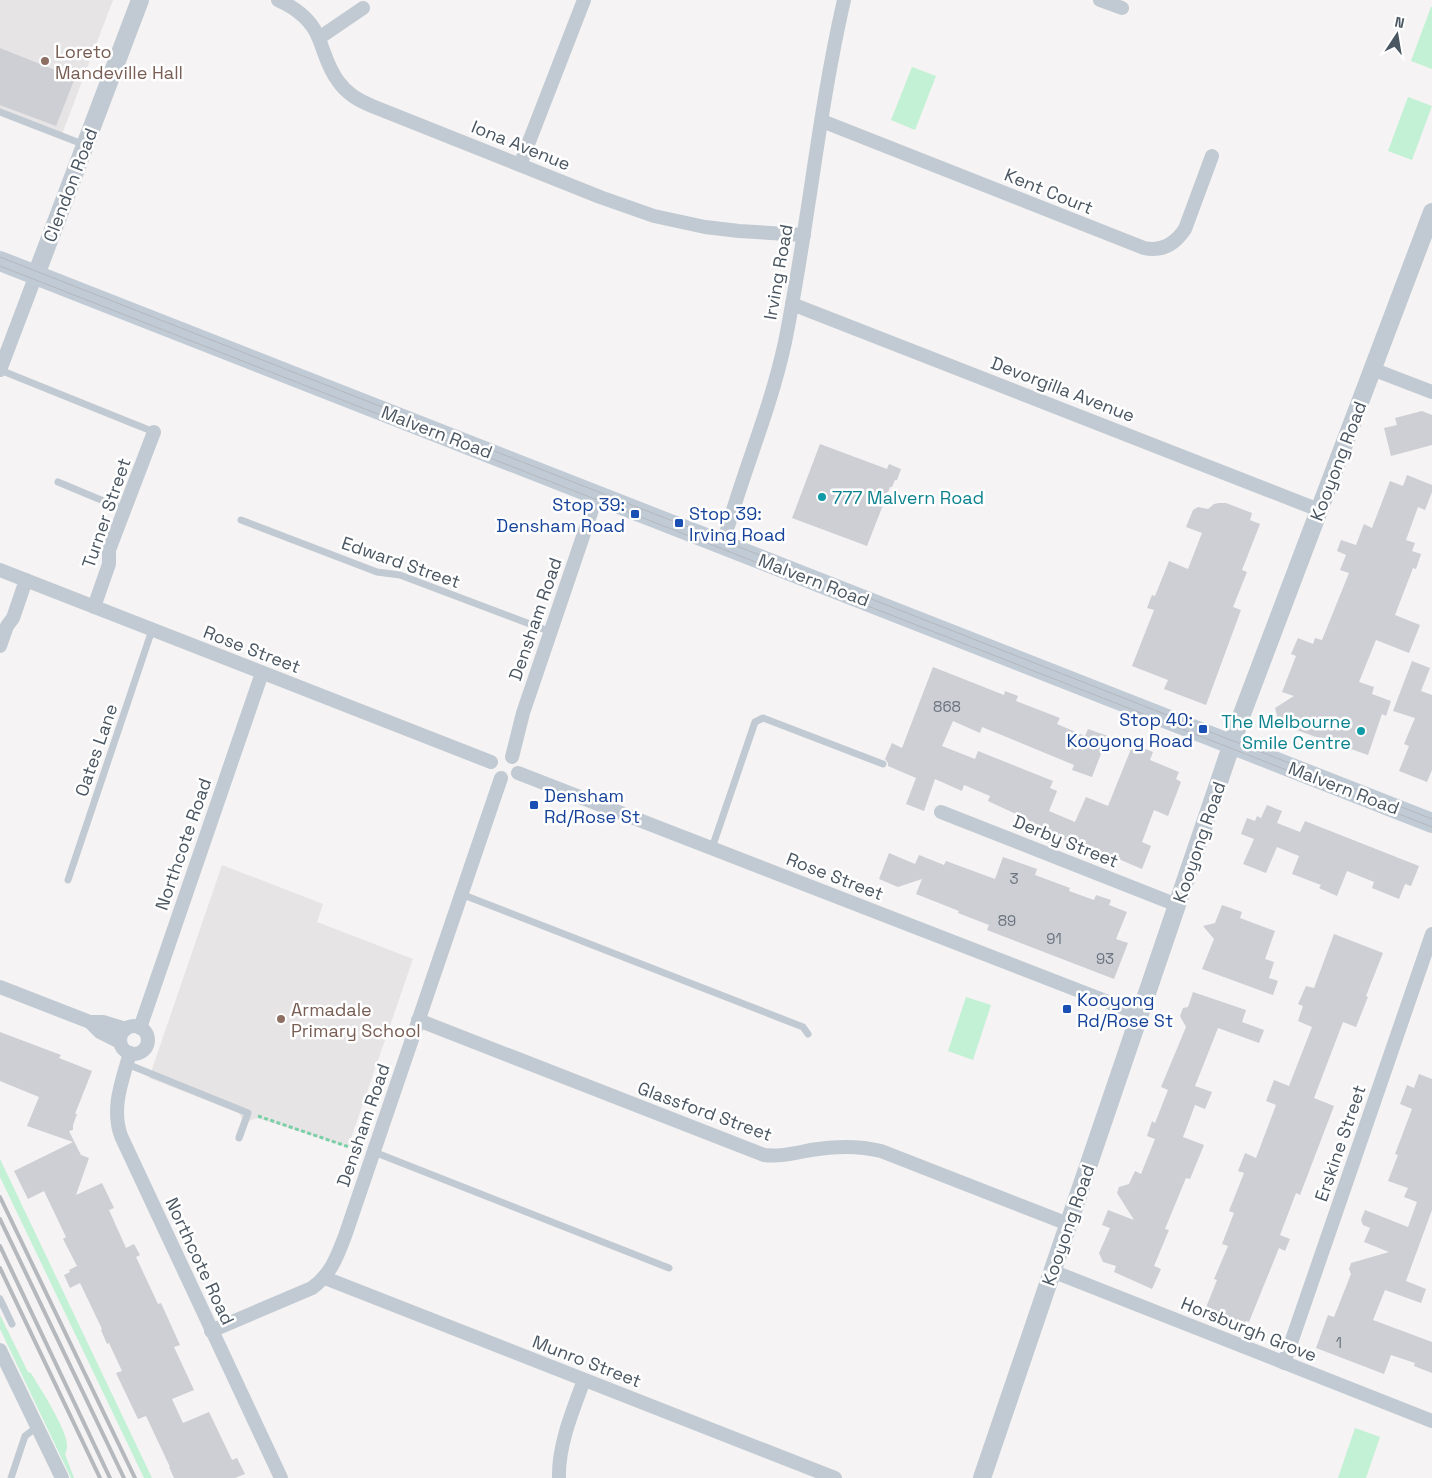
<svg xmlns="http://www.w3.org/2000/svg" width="1432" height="1478" font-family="'Space Grotesk',sans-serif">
  <rect width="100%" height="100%" fill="#f5f3f3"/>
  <g fill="#e6e4e5">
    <path d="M0 0H113L62 134 0 109Z"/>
    <path d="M222 865 323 904 317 922 413 959 348 1147 257 1118 249 1121 242 1140 235 1137 242 1119 239 1113 149 1078Z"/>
  </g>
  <g fill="#c3f1d5">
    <path d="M1431 7H1432V69L1411 61Z"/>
    <path d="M912 67 936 76 915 130 891 120Z"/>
    <path d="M1408 97 1432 106 1412 160 1388 151Z"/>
    <path d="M966 997 991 1005 973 1060 948 1051Z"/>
    <path d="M0 1159 152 1478H144L0 1177Z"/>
    <path d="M0 1315 28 1372 31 1373C39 1387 69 1432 67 1447 67 1449 66 1452 65 1454L74 1478H71L0 1329Z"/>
    <path d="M1355 1428 1380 1437 1366 1478H1338Z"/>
  </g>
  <g fill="#cdcfd5">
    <path d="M0 48 75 78 56 126 0 105Z"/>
    <path d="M1422 411 1432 415V445L1391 456 1384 428 1397 425 1395 418Z"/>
    <path d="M820 444 887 469 889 464 901 469 897 480H895L892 487H890L867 546 792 518Z"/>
    <path d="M1407 475 1432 485V492L1425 510 1418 507 1406 540 1415 543 1412 551 1421 554 1416 569 1413 568 1395 615 1420 625 1409 653 1376 640 1359 682 1374 687 1372 694 1391 701 1386 716 1382 714 1368 755 1279 724 1275 708 1294 696 1282 692 1296 656 1291 654 1298 638 1313 644 1315 638 1322 640 1349 573 1340 570 1346 555 1337 551 1341 540 1356 545 1364 524 1372 528 1390 481 1403 486Z"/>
    <path d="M1219 503H1226L1252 513 1250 520 1260 524 1242 570 1247 572 1233 607 1241 610 1206 705 1164 689 1168 680 1132 666 1154 610 1147 608 1152 595 1155 596 1169 561 1188 569 1202 533 1186 527 1193 510 1198 507 1208 509 1214 504Z"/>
    <path d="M1412 661 1430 668 1421 691 1432 695V770L1427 782 1399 771 1409 746 1404 744 1415 718 1393 711Z"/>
    <path d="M933 667 1004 695 1005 691 1018 696 1016 701 1060 718 1057 724 1085 736 1088 729 1108 736 1092 777 1072 770 1074 765 982 727 980 733 953 721 942 746 975 759 978 751 1053 781 1050 788 1057 791 1049 811 1075 822 1086 797 1108 806 1133 744 1153 752 1150 760 1179 772 1176 779 1181 782 1168 816 1154 810 1142 842 1151 846 1142 869 1088 846 1086 849 1059 838 1055 846 1042 840 1047 829 1029 821V820L988 801 990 796 964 785 962 791 935 779 924 811 906 804 916 778 888 766V763L885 759 892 743 902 748Z"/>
    <path d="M1267 805 1282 811 1277 823 1300 832 1305 821 1419 866 1411 886 1405 884 1399 899 1372 888 1374 882 1347 871 1337 896 1319 888 1321 885 1292 874 1299 856 1277 847 1266 873 1243 864 1254 839 1241 834 1247 818 1255 821 1257 816 1261 818Z"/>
    <path d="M889 853 915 864 919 855 944 865 946 861 995 879 1003 857 1037 869 1035 875 1070 888 1069 891 1094 900 1096 895 1111 900 1109 905 1127 912 1116 939 1128 943 1114 979 987 930 989 925 958 913 959 911 916 894 922 879 898 887 879 879Z"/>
    <path d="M1222 905 1242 912 1240 918 1275 931 1265 959 1274 962 1269 978 1278 981 1273 995 1202 969 1214 939 1203 926 1215 923Z"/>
    <path d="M1334 934 1383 953 1366 996 1368 997 1356 1027 1343 1022 1314 1098 1334 1106 1300 1195 1296 1193 1280 1235 1290 1239 1285 1251 1279 1248 1249 1322 1246 1321 1244 1325 1205 1310 1217 1280 1214 1279 1228 1246 1222 1244 1234 1213 1229 1211 1244 1173 1238 1171 1245 1153 1256 1158 1276 1105 1266 1101 1274 1080 1289 1086 1312 1027 1298 1021 1303 1006 1298 1004 1306 986 1314 988Z"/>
    <path d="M1193 992 1246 1010 1242 1022 1264 1030 1259 1043 1218 1028 1195 1086 1212 1092 1205 1109 1195 1105 1183 1137 1204 1145 1190 1179 1186 1178 1165 1229 1169 1230 1154 1266 1161 1269 1152 1289 1114 1272 1116 1266 1103 1262 1099 1253 1110 1228 1102 1225 1108 1210 1134 1220 1117 1193 1119 1187 1129 1184 1135 1171 1141 1174 1155 1139 1147 1136 1152 1121 1155 1123 1168 1090 1161 1087 1186 1027 1180 1016 1183 1008 1188 1007Z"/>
    <path d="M0 1032 61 1055 59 1058 92 1071 75 1114H77L73 1125V1130L69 1131 81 1155 89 1158 76 1195 102 1183 114 1208 109 1210 126 1248 134 1244 140 1255 136 1257 158 1304 161 1303 180 1345 174 1347 194 1390 172 1399 183 1423 209 1412 232 1460 237 1458 245 1474 235 1478H174L169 1467H170L146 1416 138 1419 116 1373 122 1371 109 1343 107 1344 101 1330 102 1329 80 1283 70 1288 64 1275 70 1272 69 1270 77 1266 63 1239 66 1237 44 1191 28 1199 14 1171 73 1142 27 1126 39 1097 0 1081Z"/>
    <path d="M1419 1074 1432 1079V1210L1406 1281 1426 1289 1421 1303 1385 1290 1373 1320 1432 1342V1373L1414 1366 1415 1363 1391 1355 1384 1374 1316 1348 1328 1315 1334 1317 1351 1274 1349 1269 1351 1263 1389 1252 1364 1242 1370 1228 1363 1225 1361 1220 1365 1210 1408 1227 1417 1202 1404 1197 1408 1188 1388 1181 1398 1155 1395 1154 1412 1109 1400 1104 1407 1085 1414 1088Z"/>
  </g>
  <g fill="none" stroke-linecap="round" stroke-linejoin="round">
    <path stroke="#7ad0a6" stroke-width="3" stroke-dasharray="4 2.5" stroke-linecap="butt" d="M258 1116 352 1148"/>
    <g stroke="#c1cad2" stroke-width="7">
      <path d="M0 112 85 145"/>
      <path d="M0 370 154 432"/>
      <path d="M58 482 125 510"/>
      <path d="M241 520 377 572 400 575 551 632"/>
      <path d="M712 848 755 722 763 718 883 764"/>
      <path d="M68 880 152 630"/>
      <path d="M461 894 803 1027 808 1034"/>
      <path d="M127 1064 248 1113 239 1138"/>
      <path d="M374 1152 669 1268"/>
      <path d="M0 1299 12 1324"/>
      <path d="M11 1478 25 1436 37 1427"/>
    </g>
    <g stroke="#c1cad2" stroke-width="14">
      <path d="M278 0C296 8 312 20 319 39 325 54 328 68 338 81 347 94 358 100 372 106L600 197 654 216 705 227 739 231 804 235"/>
      <path d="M1100 0 1122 8"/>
      <path d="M319 38 363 8"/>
      <path d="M822 121 1144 248C1162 252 1175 244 1185 229L1212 156"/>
      <path d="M520 165 584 0"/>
      <path d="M792 304 1319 510"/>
      <path d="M1372 369 1432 392"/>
      <path d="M0 370 36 275"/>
      <path d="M723 544C741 476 770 412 785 342 808 229 818 113 844 0"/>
      <path d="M0 570 491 762"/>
      <path d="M94 607 109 564V550L154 432"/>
      <path d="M0 646 7 626 13 618 26 580"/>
      <path d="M512 757 523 713 597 495"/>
      <path d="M518 773 1139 1014"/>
      <path d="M941 812 1177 905"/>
      <path d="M0 987 90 1022H103L126 1029"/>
      <path d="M418 1020 764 1155C780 1157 795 1153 811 1150 835 1146 857 1145 881 1151L1068 1224"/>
      <path d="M90 1022 100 1032 120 1042"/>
      <circle cx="134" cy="1040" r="14"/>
      <path d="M140 1028 262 673"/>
      <path d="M130 1053C122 1081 111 1108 121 1136L281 1478"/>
      <path d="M1052 1271 1432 1421"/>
      <path d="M325 1278 835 1478"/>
      <path d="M211 1331 312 1288C331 1274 337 1257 345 1236L501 778"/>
      <path d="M0 1350 62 1478"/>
      <path d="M1284 1363 1432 934"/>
      <path d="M559 1478C558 1445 573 1410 584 1380"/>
    </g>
    <g stroke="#c1cad2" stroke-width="18">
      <path d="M36 275 140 0"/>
      <path d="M982 1478 1242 714 1432 212"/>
    </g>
    <path stroke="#c1cbd6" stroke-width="20" d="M0 261 1432 823"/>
    <g stroke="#b5b8bd" stroke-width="1">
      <path d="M0 257 1432 819"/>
      <path d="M0 266 1432 827"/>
    </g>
    <g stroke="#b5b8bd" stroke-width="4">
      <path d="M0 1197 135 1478"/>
      <path d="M0 1219 124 1478"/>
      <path d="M0 1246 110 1478"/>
      <path d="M0 1268 100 1478"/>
    </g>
  </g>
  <g fill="#8d6e63" stroke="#fff" stroke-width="2">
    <circle cx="45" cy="61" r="5"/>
    <circle cx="281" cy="1019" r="5"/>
  </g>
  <g fill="#0f9aa8" stroke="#fff" stroke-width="2">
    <circle cx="822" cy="497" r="5"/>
    <circle cx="1361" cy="731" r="5"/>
  </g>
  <g fill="#1a4fb4" stroke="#fff" stroke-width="2">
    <rect x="630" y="509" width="10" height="10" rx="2.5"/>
    <rect x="674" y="518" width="10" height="10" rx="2.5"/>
    <rect x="1198" y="724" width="10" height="10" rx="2.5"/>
    <rect x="529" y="800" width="10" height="10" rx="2.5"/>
    <rect x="1062" y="1004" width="10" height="10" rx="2.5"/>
  </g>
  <g text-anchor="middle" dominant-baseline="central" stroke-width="5" stroke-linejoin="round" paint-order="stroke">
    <g font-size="15" fill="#6b747e">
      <text x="947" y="706">868</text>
      <text x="1014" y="878">3</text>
      <text x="1007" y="920">89</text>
      <text x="1054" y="938">91</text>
      <text x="1105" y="958">93</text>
      <text x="1339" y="1342">1</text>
    </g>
    <g font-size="18" fill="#785e54" stroke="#fff" text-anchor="start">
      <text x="55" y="51">Loreto<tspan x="55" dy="21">Mandeville Hall</tspan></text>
      <text x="291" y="1009">Armadale<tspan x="291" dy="21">Primary School</tspan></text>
    </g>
    <g font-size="18" fill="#4a5661" stroke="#fff">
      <text transform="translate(521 145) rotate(22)">Iona Avenue</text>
      <text transform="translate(70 185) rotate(-69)">Clendon Road</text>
      <text transform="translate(1049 191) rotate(22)">Kent Court</text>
      <text transform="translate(778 272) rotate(-80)">Irving Road</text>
      <text transform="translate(1063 389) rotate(21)">Devorgilla Avenue</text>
      <text transform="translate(437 432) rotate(21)">Malvern Road</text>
      <text transform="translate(1338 461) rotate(-69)">Kooyong Road</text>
      <text transform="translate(106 513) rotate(-71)">Turner Street</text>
      <text transform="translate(401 562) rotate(19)">Edward Street</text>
      <text transform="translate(814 580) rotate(21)">Malvern Road</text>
      <text transform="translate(535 619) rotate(-71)">Densham Road</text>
      <text transform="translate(252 649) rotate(21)">Rose Street</text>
      <text transform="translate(96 750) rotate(-71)">Oates Lane</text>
      <text transform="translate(1344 788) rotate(21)">Malvern Road</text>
      <text transform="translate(1066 841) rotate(22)">Derby Street</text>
      <text transform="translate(1199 842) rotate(-71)">Kooyong Road</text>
      <text transform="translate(183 844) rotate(-71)">Northcote Road</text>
      <text transform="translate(835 876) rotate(21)">Rose Street</text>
      <text transform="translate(705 1111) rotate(20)">Glassford Street</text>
      <text transform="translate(363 1125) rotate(-71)">Densham Road</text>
      <text transform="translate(1340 1143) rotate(-71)">Erskine Street</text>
      <text transform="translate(1068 1225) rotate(-71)">Kooyong Road</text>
      <text transform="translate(200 1261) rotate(65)">Northcote Road</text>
      <text transform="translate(1249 1329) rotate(22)">Horsburgh Grove</text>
      <text transform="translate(587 1361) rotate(21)">Munro Street</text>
    </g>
    <g font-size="18" fill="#0d838f" stroke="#fff" text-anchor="start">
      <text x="832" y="497">777 Malvern Road</text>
      <text x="1351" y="721" text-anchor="end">The Melbourne<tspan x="1351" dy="21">Smile Centre</tspan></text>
    </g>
    <g font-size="18" fill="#164399" stroke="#fff" text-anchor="start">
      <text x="625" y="504" text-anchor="end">Stop 39:<tspan x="625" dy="21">Densham Road</tspan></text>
      <text x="689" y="513">Stop 39:<tspan x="689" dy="21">Irving Road</tspan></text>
      <text x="1193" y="719" text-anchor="end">Stop 40:<tspan x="1193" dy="21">Kooyong Road</tspan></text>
      <text x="544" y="795">Densham<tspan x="544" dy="21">Rd/Rose St</tspan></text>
      <text x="1077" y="999">Kooyong<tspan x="1077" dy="21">Rd/Rose St</tspan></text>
    </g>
  </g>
  <g transform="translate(1397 35) rotate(12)" stroke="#ffffff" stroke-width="4" paint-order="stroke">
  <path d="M0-4L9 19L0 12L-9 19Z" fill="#4a5661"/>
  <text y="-8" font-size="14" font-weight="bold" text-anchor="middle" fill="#4a5661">N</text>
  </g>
</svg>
